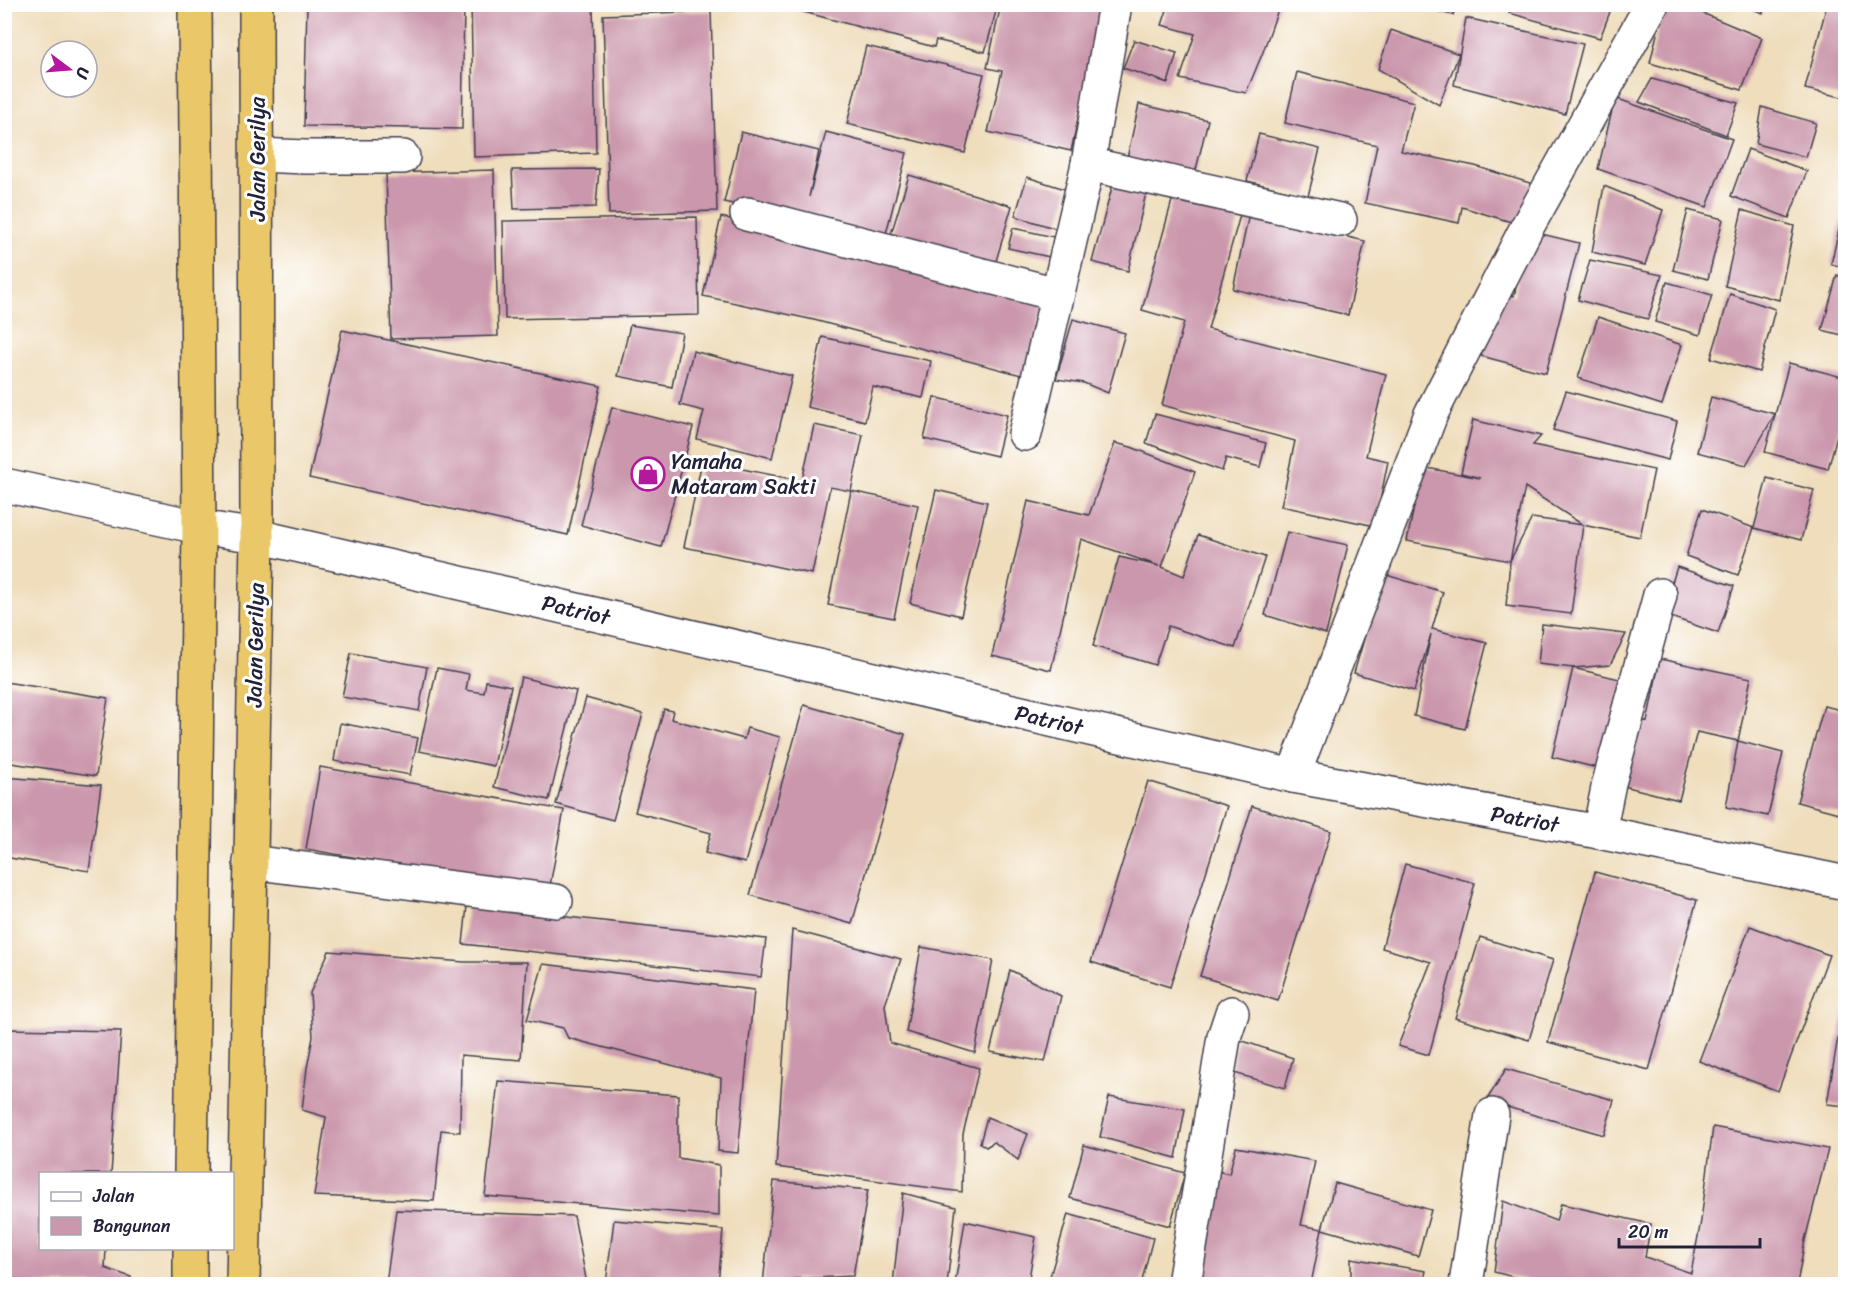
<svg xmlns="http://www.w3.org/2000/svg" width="1850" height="1289" font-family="Sriracha,sans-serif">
  <rect width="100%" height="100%" fill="#fff"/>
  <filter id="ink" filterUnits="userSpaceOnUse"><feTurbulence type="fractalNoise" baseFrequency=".0167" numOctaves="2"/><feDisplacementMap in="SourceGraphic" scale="12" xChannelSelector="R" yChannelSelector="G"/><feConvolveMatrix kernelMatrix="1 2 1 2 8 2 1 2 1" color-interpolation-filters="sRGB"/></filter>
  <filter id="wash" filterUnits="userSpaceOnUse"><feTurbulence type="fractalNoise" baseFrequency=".008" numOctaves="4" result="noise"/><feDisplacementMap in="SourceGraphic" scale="24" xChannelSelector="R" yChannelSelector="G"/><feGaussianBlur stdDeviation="1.35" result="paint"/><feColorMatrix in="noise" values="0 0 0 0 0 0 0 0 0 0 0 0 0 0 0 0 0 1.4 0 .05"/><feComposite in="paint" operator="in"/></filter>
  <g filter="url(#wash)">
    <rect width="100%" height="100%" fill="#efddbb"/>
    <g id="blocks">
      <g fill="#cb97ac">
        <path d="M471 4H593L596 153 474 157Z"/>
        <path d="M774 4H998L985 52 936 40 934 47Z"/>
        <path d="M1001 4H1112L1084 90 1071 151 988 132 1002 71 987 68Z"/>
        <path d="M1169 4H1280L1263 52 1246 93 1180 79 1195 34 1162 25Z"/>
        <path d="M1511 4H1613L1600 38 1509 13Z"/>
        <path d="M1739 4H1765L1763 13Z"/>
        <path d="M1827 4H1846V98L1805 89Z"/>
        <path d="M307 5H464L462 129 304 126Z"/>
        <path d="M1412 5H1457L1453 15Z"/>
        <path d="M1664 5H1683L1762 38 1742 90 1650 63Z"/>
        <path d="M711 11 717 211 609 214 603 15Z"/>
        <path d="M1466 18 1583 44 1565 114 1454 85Z"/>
        <path d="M1391 30 1459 54 1439 105 1378 69Z"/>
        <path d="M1134 40 1177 53 1168 83 1123 68Z"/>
        <path d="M866 46 984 74 965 153 847 124Z"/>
        <path d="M1297 72 1414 102 1401 151 1475 166 1533 184 1521 225 1462 207 1459 223 1365 203 1377 145 1285 123Z"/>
        <path d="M1652 79 1738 103 1726 135 1639 102Z"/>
        <path d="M1615 98 1732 139 1707 207 1598 169Z"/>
        <path d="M1139 104 1208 120 1194 178 1126 163Z"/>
        <path d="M1762 107 1816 123 1806 157 1756 144Z"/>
        <path d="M741 132 819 151 809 197 826 132 907 153 884 241 724 202Z"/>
        <path d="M1259 134 1320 149 1308 196 1247 181Z"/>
        <path d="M1748 149 1807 171 1789 218 1731 196Z"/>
        <path d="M599 169 596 207 514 209 512 170Z"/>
        <path d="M494 170 498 336 391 339 386 173Z"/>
        <path d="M909 175 1012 206 992 275 888 244Z"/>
        <path d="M1027 177 1068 190 1057 229 1015 216Z"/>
        <path d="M1114 180 1147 189 1128 271 1092 262Z"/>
        <path d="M1176 186 1244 201 1208 329 1386 374 1366 456 1388 461 1375 526 1281 506 1295 441 1162 405 1184 322 1142 310Z"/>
        <path d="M1604 186 1663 210 1645 265 1592 252Z"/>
        <path d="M1688 210 1723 219 1708 279 1673 270Z"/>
        <path d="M1742 210 1794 226 1779 300 1725 286Z"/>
        <path d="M1249 214 1365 241 1348 315 1233 289Z"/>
        <path d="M697 217 699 315 505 319 503 221Z"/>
        <path d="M721 217 1047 293 1025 376 814 320 703 296Z"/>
        <path d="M1841 221 1846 223V268L1831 264Z"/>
        <path d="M1013 228 1054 237 1050 257 1008 248Z"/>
        <path d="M1529 231 1579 243 1546 373 1481 356 1500 289 1514 296Z"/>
        <path d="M1590 260 1662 275 1648 319 1578 300Z"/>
        <path d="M1837 275 1846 278V336L1822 330Z"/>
        <path d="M1667 282 1712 295 1700 335 1655 322Z"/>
        <path d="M1730 294 1775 309 1759 372 1711 358Z"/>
        <path d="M1598 317 1682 345 1662 405 1578 378Z"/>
        <path d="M1073 319 1125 333 1108 393 1084 383 1056 379Z"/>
        <path d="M630 325 682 333 672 387 618 376Z"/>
        <path d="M342 330 601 386 568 535 309 478Z"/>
        <path d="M822 337 931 361 923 398 873 387 865 421 807 407Z"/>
        <path d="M693 351 792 376 772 458 697 439 704 411 680 405Z"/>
        <path d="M1789 363 1846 378V402L1828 469 1765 452Z"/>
        <path d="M1566 391 1677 421 1668 460 1553 430Z"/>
        <path d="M934 397 1007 415 997 456 924 439Z"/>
        <path d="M1711 397 1775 414 1746 465 1697 452Z"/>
        <path d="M612 407 693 427 661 547 581 525Z"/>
        <path d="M1155 414 1266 443 1260 467 1226 458 1222 471 1146 443Z"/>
        <path d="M1473 420 1541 436 1533 445 1654 470 1640 537 1583 525 1525 487 1510 561 1532 518 1583 525 1571 614 1506 606 1510 561 1407 541 1422 467 1480 478 1461 473Z"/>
        <path d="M814 425 863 435 851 491 918 505 894 618 828 605 851 491 830 487 812 574 684 547 702 461 802 481Z"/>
        <path d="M1115 443 1131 447 1195 472 1162 567 1184 576 1198 535 1265 557 1235 648 1168 626 1155 665 1093 646 1119 557 1159 566 1081 539 1051 670 992 656 1028 501 1089 515Z"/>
        <path d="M1767 478 1814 490 1801 540 1754 528 1738 575 1686 556 1702 509 1754 528Z"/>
        <path d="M936 490 987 502 961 616 910 603Z"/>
        <path d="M1287 532 1348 545 1326 634 1265 615Z"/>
        <path d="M1677 567 1734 586 1718 633 1662 614Z"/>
        <path d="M1383 574 1443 592 1432 629 1487 643 1465 729 1414 716 1431 634 1414 691 1354 673Z"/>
        <path d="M1542 624 1626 634 1610 665 1573 668 1538 664Z"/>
        <path d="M351 653 427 667 419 711 342 697Z"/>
        <path d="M1660 659 1751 678 1738 741 1697 732 1679 800 1612 783 1630 715 1647 722Z"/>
        <path d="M437 668 469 674 466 690 484 693 486 681 511 686 494 766 419 751Z"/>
        <path d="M1573 668 1628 681 1606 770 1552 757Z"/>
        <path d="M521 677 576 691 549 800 494 787Z"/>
        <path d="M5 682 108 698 96 776 5 762Z"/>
        <path d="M586 698 643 714 613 820 556 804Z"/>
        <path d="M804 705 905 734 852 924 750 895Z"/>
        <path d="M1824 706 1846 711V815L1797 802Z"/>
        <path d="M664 709 673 711 671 719 744 739 747 728 780 737 745 863 705 853 711 833 635 812Z"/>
        <path d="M340 723 418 738 410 775 334 761Z"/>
        <path d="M1738 741 1783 753 1768 816 1726 807Z"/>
        <path d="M320 767 564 810 549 891 306 849Z"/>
        <path d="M4 777 101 785 89 871 4 857Z"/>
        <path d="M1148 781 1227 806 1170 987 1091 962Z"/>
        <path d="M1252 806 1331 831 1278 1001 1200 976Z"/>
        <path d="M1405 864 1475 883 1429 1055 1398 1046 1431 962 1382 948Z"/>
        <path d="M1595 872 1697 900 1649 1070 1548 1042Z"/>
        <path d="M467 906 766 939 761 977 463 944Z"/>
        <path d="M1750 926 1829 955 1778 1091 1699 1061Z"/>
        <path d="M792 930 901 959 885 1005 890 1043 979 1068 963 1134 962 1192 776 1167Z"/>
        <path d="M1480 937 1553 960 1529 1040 1455 1018Z"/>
        <path d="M921 947 993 960 975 1053 906 1032Z"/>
        <path d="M329 951 464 962H527L521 1060 461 1055 460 1132 441 1130 434 1201 314 1196 326 1117 302 1110 307 1068 313 1037 310 993Z"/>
        <path d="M543 964 754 990 738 1153 718 1151 721 1078 568 1038 563 1028 527 1020Z"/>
        <path d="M1010 970 1061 996 1045 1062 990 1052Z"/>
        <path d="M1845 1012H1846V1106L1827 1104 1837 1043Z"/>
        <path d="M4 1029 121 1031 111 1174H40V1248H106L105 1268 131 1277V1284H4Z"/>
        <path d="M1237 1039 1293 1058 1285 1088 1231 1072Z"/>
        <path d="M1506 1069 1614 1100 1604 1135 1486 1101Z"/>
        <path d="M498 1081 678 1095V1158L719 1165V1216L485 1196Z"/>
        <path d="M1109 1097 1185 1109 1176 1158 1100 1137Z"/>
        <path d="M987 1117 1028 1134 1018 1160 994 1142 986 1147 980 1143Z"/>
        <path d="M1713 1127 1828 1149 1805 1240 1797 1284H1541L1494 1272 1503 1201 1556 1221 1561 1204 1651 1224 1645 1257 1691 1273 1701 1221Z"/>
        <path d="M1084 1145 1185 1173 1170 1226 1070 1198Z"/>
        <path d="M1236 1147 1315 1161 1301 1225 1322 1229 1311 1284H1221L1193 1276 1210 1169 1229 1174Z"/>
        <path d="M774 1181 868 1190 853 1276 793 1279 792 1284H763Z"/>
        <path d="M1335 1183 1431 1210 1418 1256 1322 1229Z"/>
        <path d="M903 1193 956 1207 947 1284H893Z"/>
        <path d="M396 1210 574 1216 587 1284H386Z"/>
        <path d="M1068 1214 1153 1238 1141 1284H1065L1049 1280Z"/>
        <path d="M614 1220 723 1230 718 1284H606Z"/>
        <path d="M965 1221 1036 1237 1028 1284H955Z"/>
        <path d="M1351 1258 1426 1271 1423 1284H1351Z"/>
      </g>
    </g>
  </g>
  <g filter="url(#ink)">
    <use href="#blocks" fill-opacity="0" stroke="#413e4e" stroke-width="1.5"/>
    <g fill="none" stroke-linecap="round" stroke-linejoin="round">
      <defs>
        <g id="minor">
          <path d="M257 155 305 157H403"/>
          <path d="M1088 164 1340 220"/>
          <path d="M747 214 1056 294"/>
          <path d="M1025 434 1088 164 1115 4"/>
          <path d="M4 485 199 527 257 536 1293 776 1599 832 1846 883"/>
          <path d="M1293 776 1431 414 1526 229 1652 4"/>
          <path d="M1599 832 1609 783 1660 595"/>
          <path d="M250 862 556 901"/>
          <path d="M1184 1284 1224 1037 1232 1013"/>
          <path d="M1466 1284 1492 1115"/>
        </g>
        <g id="highway">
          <path d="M191 1174 199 527 195 4"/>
          <path d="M190 1284V1248"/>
          <path d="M243 1284 257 536 256 4"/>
        </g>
      </defs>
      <use href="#minor" stroke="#413e4e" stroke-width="36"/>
      <use href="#highway" stroke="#413e4e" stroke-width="36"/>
      <use href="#minor" stroke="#fff" stroke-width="33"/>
      <use href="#highway" stroke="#eac769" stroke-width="33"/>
    </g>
  </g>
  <defs>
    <symbol id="shop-ring" viewBox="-11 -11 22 22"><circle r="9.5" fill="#fff" stroke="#b5179e" stroke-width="1.5"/><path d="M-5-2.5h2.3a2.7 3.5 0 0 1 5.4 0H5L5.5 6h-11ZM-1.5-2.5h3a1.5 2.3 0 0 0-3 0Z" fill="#b5179e"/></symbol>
  </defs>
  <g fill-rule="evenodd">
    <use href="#shop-ring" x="629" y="455" width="38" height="38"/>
  </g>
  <g text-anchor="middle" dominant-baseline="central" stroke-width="6" stroke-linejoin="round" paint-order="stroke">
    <g font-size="22" fill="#22223b" stroke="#fff">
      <text transform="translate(257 159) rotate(-90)">Jalan Gerilya</text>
      <text transform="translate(576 610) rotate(13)">Patriot</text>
      <text transform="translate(255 645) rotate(-89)">Jalan Gerilya</text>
      <text transform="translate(1049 720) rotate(13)">Patriot</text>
      <text transform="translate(1525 819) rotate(10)">Patriot</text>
    </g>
    <g font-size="22" fill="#22223b" stroke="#fff" text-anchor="start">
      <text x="671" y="461">Yamaha<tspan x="671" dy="25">Mataram Sakti</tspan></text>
    </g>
  </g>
  <rect width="1850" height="1289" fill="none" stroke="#fff" stroke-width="24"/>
  <rect x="39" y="1172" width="195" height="78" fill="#ffffff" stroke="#a7a7b1" stroke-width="1.5"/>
  <rect x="51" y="1192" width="30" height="9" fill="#ffffff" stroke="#a7a7b1" stroke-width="1.5"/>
  <text x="93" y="1202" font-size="18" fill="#22223b">Jalan</text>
  <rect x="51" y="1217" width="30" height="18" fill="#cb97ac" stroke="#a7a7b1" stroke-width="1.5"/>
  <text x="93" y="1232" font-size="18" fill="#22223b">Bangunan</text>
  <g transform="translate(69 69) rotate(106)"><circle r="28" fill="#ffffff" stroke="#a7a7b1" stroke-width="1.5"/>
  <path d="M0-4.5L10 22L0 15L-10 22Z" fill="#b5179e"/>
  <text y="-9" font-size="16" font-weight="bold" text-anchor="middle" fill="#22223b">U</text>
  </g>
  <path d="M1619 1238v9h141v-9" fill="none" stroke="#22223b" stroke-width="3"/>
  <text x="1628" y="1238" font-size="18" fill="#22223b" stroke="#ffffff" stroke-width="4.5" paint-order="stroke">20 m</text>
</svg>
